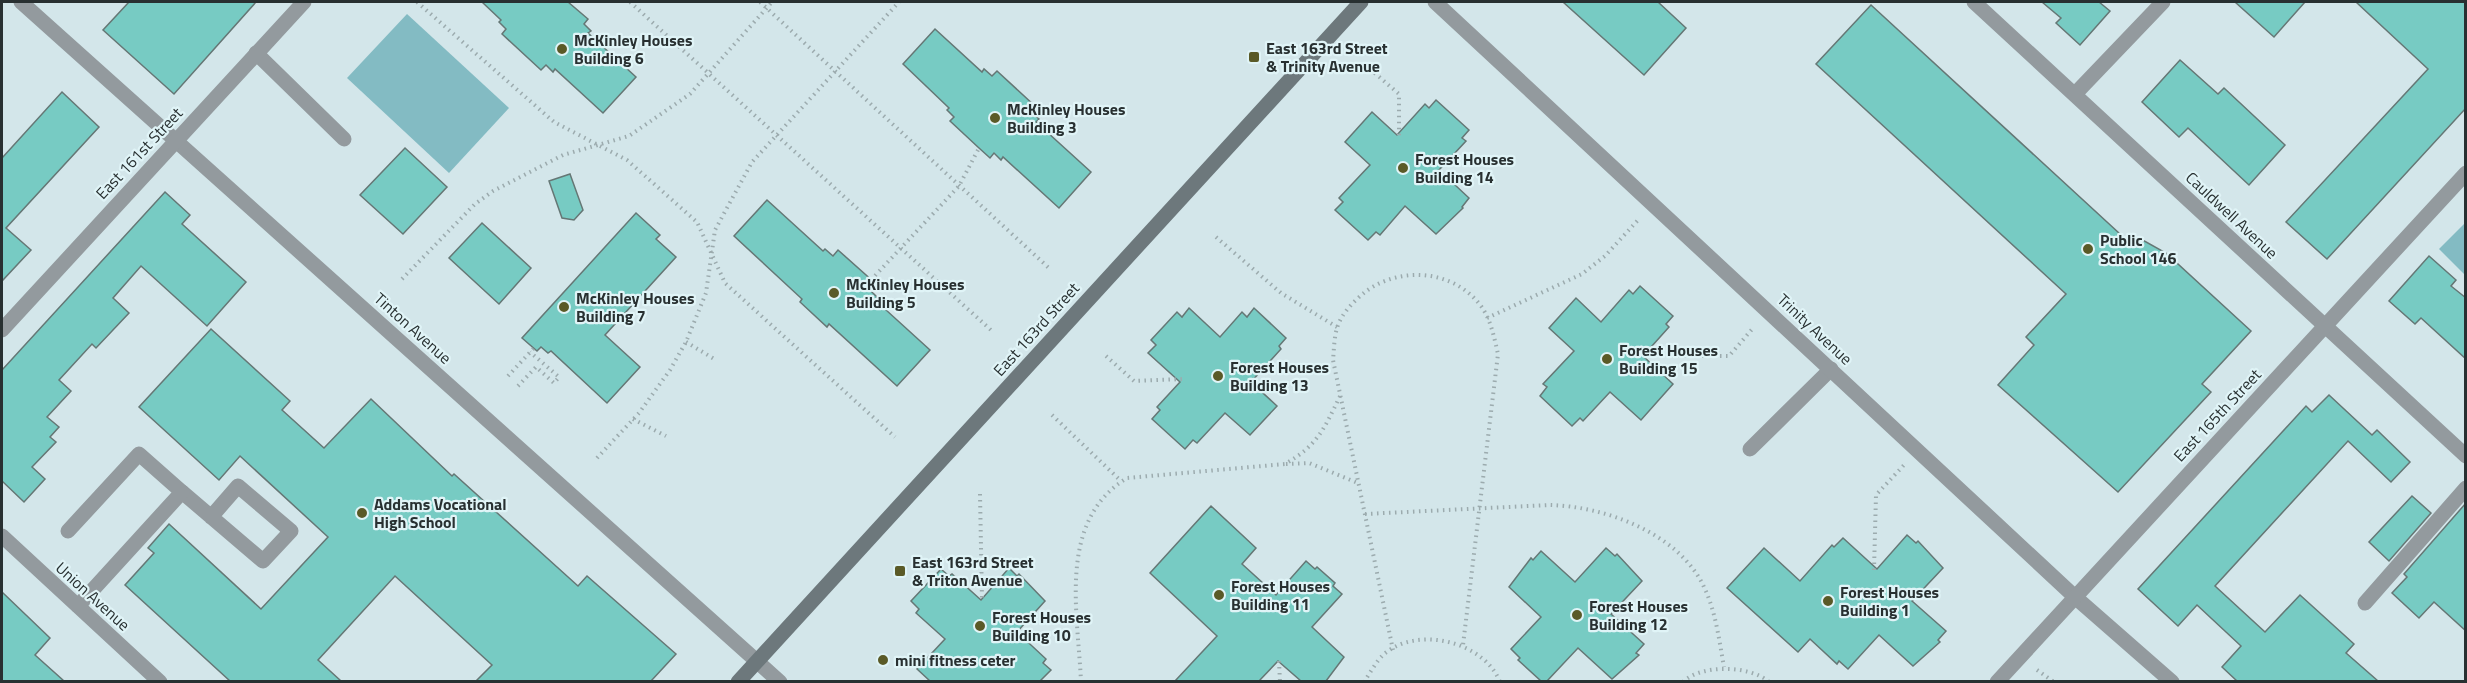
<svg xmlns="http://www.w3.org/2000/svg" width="2467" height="683" font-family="'Titillium Web',sans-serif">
  <rect width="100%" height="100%" fill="#d3e6ea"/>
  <g fill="#83bbc3">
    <path d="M407 14 509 108 449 173 347 78Z"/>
    <path d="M2465 223V275L2439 249Z"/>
  </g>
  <g fill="#77cbc3" stroke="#657775" stroke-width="1.5">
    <path d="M129 2H256L174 94 103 30Z"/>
    <path d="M482 2H568L588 19 584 24 591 31 588 33 636 77 603 113 555 69 553 72 546 65 541 70 502 34 506 29 499 22 501 20Z"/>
    <path d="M1563 2H1658L1686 28 1644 75Z"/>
    <path d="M2042 2H2099L2110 11 2080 45 2056 23 2061 18Z"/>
    <path d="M2235 2H2305L2274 37Z"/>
    <path d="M2356 2H2466V108L2327 259 2286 222 2428 69Z"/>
    <path d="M1871 5 2132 245 2139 238 2166 253 2251 331 2202 384 2211 392 2118 492 1998 385 2034 345 2026 337 2066 294 1816 64Z"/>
    <path d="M935 29 982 72 984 69 992 76 997 71 1036 107 1031 112 1039 119 1036 122 1091 172 1059 208 1003 157 1001 160 994 153 990 158 979 148 950 121 954 117 947 110 949 108 903 64Z"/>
    <path d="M2180 60 2218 94 2224 88 2285 145 2249 185 2188 128 2179 137 2142 102Z"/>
    <path d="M62 92 99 127 6 228 31 250 2 281V158Z"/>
    <path d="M1436 100 1469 130 1462 138 1466 141 1439 170 1469 198 1462 207 1463 208 1436 234 1405 206 1380 235 1376 232 1368 240 1335 210 1343 202 1339 198 1370 165 1345 142 1372 112 1397 135 1425 104 1429 108Z"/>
    <path d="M405 148 447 187 403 234 360 195Z"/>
    <path d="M570 174 583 210 574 220 562 218 549 181Z"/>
    <path d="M165 192 190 215 182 224 246 282 207 326 141 266 113 298 129 313 96 348 92 344 59 380 71 391 47 417 59 427 50 437 56 442 32 467 45 479 24 502 2 481V370Z"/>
    <path d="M767 200 823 251 825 249 833 256 838 250 875 283 869 289 877 297 875 300 930 350 897 386 829 324 827 327 800 302 802 299 734 236Z"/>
    <path d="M636 213 660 235 656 239 676 257 605 335 640 367 607 403 551 351 548 353 541 347 537 351 522 338Z"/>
    <path d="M482 223 531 268 499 304 449 258Z"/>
    <path d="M2429 256 2456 280 2451 286 2466 298V359L2421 318 2415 324 2389 301Z"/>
    <path d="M1640 286 1673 316 1666 324 1669 327 1643 356 1673 384 1641 420 1610 392 1583 421 1580 418 1572 426 1540 396 1547 387 1543 384 1574 351 1549 328 1576 298 1601 322 1629 290 1633 294Z"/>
    <path d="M1189 308 1220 337 1242 312 1247 317 1254 308 1286 338 1279 346 1281 349 1251 382 1277 406 1250 435 1225 413 1197 443 1193 440 1185 449 1152 419 1160 410 1157 407 1180 382 1148 353 1156 345 1151 340 1177 312 1182 317Z"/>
    <path d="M211 329 290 401 282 410 324 448 371 399 452 476 454 474 578 586 587 576 676 654 651 681H476L492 665 395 576 318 660 341 681H230L125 585 154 553 148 548 169 524 261 609 328 537 240 456 219 480 139 407Z"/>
    <path d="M2329 395 2372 435 2377 430 2410 462 2391 482 2348 441 2215 586 2265 632 2300 595 2354 644 2346 653 2378 681H2237L2222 667 2241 646 2197 605 2178 626 2138 589 2306 406 2312 412Z"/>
    <path d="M2412 496 2431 513 2389 561 2369 542Z"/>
    <path d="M2466 503V631L2434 602 2419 618 2392 593 2407 577 2404 574Z"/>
    <path d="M1211 506 1256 548 1242 564 1276 595 1306 561 1315 569 1317 567 1335 583 1333 586 1342 594 1312 627 1344 657 1326 681H1301L1278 661 1259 681H1175L1217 636 1150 573Z"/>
    <path d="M1907 535 1916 543 1918 541 1943 568 1912 601 1946 631 1938 640 1940 642 1913 666 1879 635 1848 669 1839 661 1837 664 1810 639 1798 652 1727 588 1764 548 1800 581 1832 545 1834 547 1843 538 1877 569Z"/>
    <path d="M1606 548 1615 556 1617 554 1642 581 1611 614 1644 644 1636 653 1639 655 1612 679 1578 648 1547 681H1541L1518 660 1520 658 1511 649 1541 617 1509 587 1531 558 1533 560 1541 551 1575 582Z"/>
    <path d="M1009 568 1017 576 1019 574 1045 601 1017 632 1046 659 1043 663 1051 670 1040 681H930L917 669 945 639 916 613 919 609 911 601 941 569 949 576 952 574 981 600Z"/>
    <path d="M2 592 50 638 35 655 64 681H2Z"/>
  </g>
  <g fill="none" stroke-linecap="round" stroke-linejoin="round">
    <g stroke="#9cabae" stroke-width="4" stroke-dasharray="1.5 4.5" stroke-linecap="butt">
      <path d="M417 2 554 122 627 160 697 222 725 283 895 437"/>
      <path d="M630 2 992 331"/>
      <path d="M760 2 1050 269"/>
      <path d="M1370 69 1399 94V136"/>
      <path d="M1216 237 1281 293 1337 327"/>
      <path d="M402 279 475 204 493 191 563 155 629 136 690 94 772 2"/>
      <path d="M871 280 959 186 979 148"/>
      <path d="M1487 318 1582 274 1605 256 1639 219"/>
      <path d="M686 342 716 360"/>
      <path d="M1642 355 1729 356 1754 327"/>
      <path d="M1106 356 1134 381 1184 379"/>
      <path d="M508 376 534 348"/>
      <path d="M518 386 536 367 554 383 559 377 530 352"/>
      <path d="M1052 415 1121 481"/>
      <path d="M633 419 666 436"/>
      <path d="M597 458 639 413 670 370 686 342 706 293 715 230 752 162 899 2"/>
      <path d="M1286 464 1309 463 1358 483"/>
      <path d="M980 494 982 600"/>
      <path d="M1365 514 1549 505C1604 506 1679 533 1704 587 1716 612 1719 640 1724 667"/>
      <path d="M1874 570 1876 495 1904 465"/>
      <path d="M1393 650 1333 360C1334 350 1334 338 1337 328 1341 314 1354 301 1365 292 1400 266 1453 269 1481 306 1491 320 1494 337 1498 354L1463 645"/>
      <path d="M1279 661 1280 682"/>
      <path d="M2037 670 2054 682"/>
      <path d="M1081 682C1078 612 1057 521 1127 478L1285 464C1318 445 1324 429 1340 396"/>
      <path d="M1364 682C1370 673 1376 662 1383 655 1416 625 1484 641 1500 682"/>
      <path d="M1683 682C1701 664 1750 665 1769 682"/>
    </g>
    <g stroke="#939a9e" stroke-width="15">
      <path d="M256 53 344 139"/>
      <path d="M1750 449 1831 369"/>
      <path d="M182 492 263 561 291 531 238 486 211 517"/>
      <path d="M68 531 139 454 182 492 78 606"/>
      <path d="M2365 603 2466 488"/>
    </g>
    <g stroke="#939a9e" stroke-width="15">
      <path d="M21 2 780 682"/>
      <path d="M1435 2 2075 597 2172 682"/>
      <path d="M1974 2 2466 456"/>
      <path d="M2075 94 2163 2"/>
      <path d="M2 330 304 2"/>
      <path d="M2 536 160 682"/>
      <path d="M1997 682 2466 173"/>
    </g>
    <path stroke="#6d787c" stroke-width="15" d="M738 682 1361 2"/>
  </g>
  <g fill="#5a5a27" stroke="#e0f4f7" stroke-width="2">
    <circle cx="562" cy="49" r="6"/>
    <rect x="1248" y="51" width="12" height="12" rx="3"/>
    <circle cx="995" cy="118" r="6"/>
    <circle cx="1403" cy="168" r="6"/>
    <circle cx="2088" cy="249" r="6"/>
    <circle cx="834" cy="293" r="6"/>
    <circle cx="564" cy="307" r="6"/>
    <circle cx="1607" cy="359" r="6"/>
    <circle cx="1218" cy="376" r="6"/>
    <circle cx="362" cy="513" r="6"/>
    <rect x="894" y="565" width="12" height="12" rx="3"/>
    <circle cx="1219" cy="595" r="6"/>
    <circle cx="1828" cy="601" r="6"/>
    <circle cx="1577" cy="615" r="6"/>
    <circle cx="980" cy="626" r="6"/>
    <circle cx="883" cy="660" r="6"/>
  </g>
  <g text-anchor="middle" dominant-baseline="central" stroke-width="4.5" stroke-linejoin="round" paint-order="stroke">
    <g font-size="16" font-weight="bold" fill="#283031" stroke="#e0f4f7" text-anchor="start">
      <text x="574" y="40">McKinley Houses<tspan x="574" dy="18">Building 6</tspan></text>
      <text x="1266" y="48">East 163rd Street<tspan x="1266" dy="18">&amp; Trinity Avenue</tspan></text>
      <text x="1007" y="109">McKinley Houses<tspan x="1007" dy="18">Building 3</tspan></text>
      <text x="1415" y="159">Forest Houses<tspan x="1415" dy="18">Building 14</tspan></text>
      <text x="2100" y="240">Public<tspan x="2100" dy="18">School 146</tspan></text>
      <text x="846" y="284">McKinley Houses<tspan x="846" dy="18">Building 5</tspan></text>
      <text x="576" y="298">McKinley Houses<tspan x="576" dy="18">Building 7</tspan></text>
      <text x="1619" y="350">Forest Houses<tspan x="1619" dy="18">Building 15</tspan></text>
      <text x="1230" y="367">Forest Houses<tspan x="1230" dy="18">Building 13</tspan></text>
      <text x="374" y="504">Addams Vocational<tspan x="374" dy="18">High School</tspan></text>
      <text x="912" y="562">East 163rd Street<tspan x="912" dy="18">&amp; Triton Avenue</tspan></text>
      <text x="1231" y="586">Forest Houses<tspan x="1231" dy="18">Building 11</tspan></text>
      <text x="1840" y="592">Forest Houses<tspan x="1840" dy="18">Building 1</tspan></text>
      <text x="1589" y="606">Forest Houses<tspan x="1589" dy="18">Building 12</tspan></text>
      <text x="992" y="617">Forest Houses<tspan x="992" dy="18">Building 10</tspan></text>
      <text x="895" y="660">mini fitness ceter</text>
    </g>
    <g font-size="16" fill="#283031" stroke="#e0f4f7">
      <text transform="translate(139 153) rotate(-47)">East 161st Street</text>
      <text transform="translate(2232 215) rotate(43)">Cauldwell Avenue</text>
      <text transform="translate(413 328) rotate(42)">Tinton Avenue</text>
      <text transform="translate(1036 329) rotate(-48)">East 163rd Street</text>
      <text transform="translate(1815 329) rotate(43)">Trinity Avenue</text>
      <text transform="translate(2217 415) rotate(-47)">East 165th Street</text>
      <text transform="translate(93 596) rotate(42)">Union Avenue</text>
    </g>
  </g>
  <rect width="2467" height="683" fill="none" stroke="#283031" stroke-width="6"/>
</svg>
